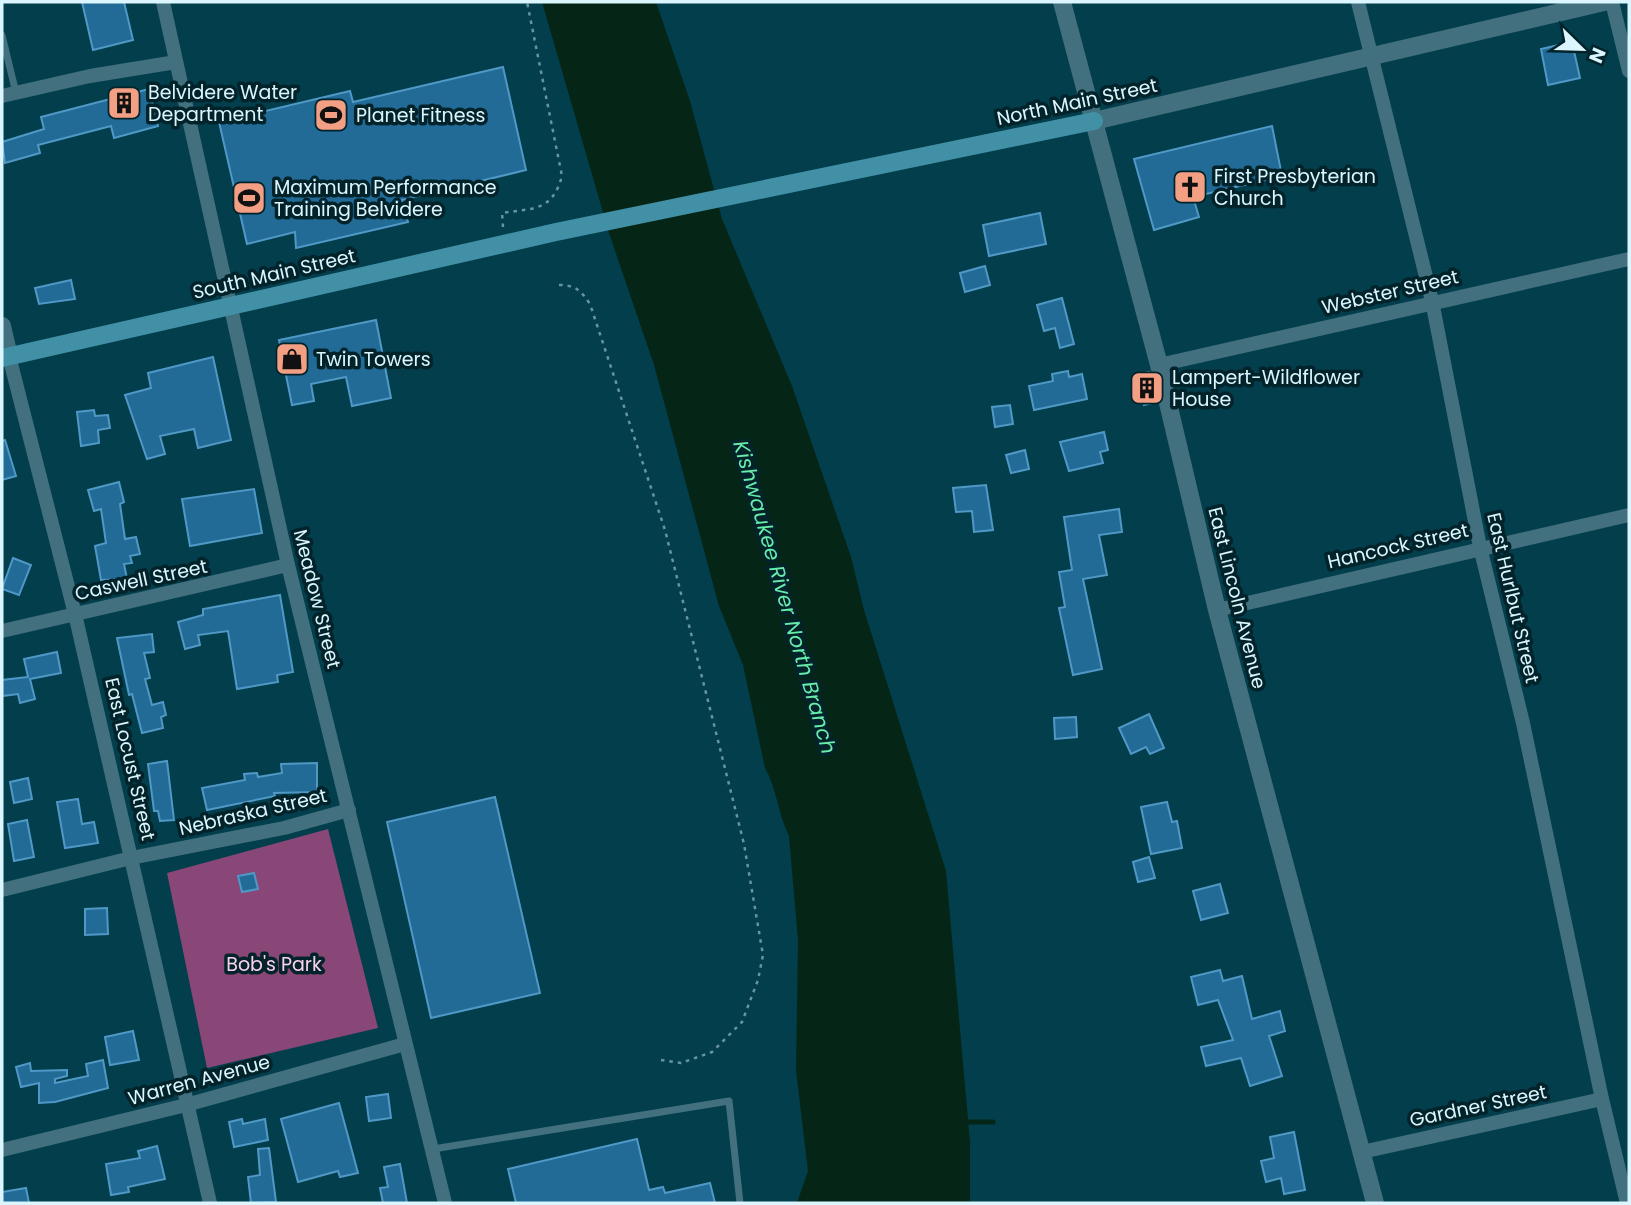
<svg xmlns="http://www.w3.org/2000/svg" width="1631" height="1205" font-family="Poppins,sans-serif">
  <rect width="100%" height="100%" fill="#023e4c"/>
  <path fill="#884776" d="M328 829 378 1028 207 1068 167 873Z"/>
  <path fill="#052616" d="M542 2H656L690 101 722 219 792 386 851 557 864 610 946 871 970 1142V1203H797L808 1171 796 1070 798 941 789 836C778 814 777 789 765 768L743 665 719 606 654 365 609 233Z"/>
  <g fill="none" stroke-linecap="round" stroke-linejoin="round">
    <path stroke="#052616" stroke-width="5" d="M969 1122H993"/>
  </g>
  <g fill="#216b96" stroke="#5098c6" stroke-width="2">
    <path d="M82 2H124L133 40 93 50Z"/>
    <path d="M1572 42 1580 78 1548 85 1541 49Z"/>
    <path d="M503 67 526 170 402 200 408 222 296 248 295 232 247 244 219 122 350 91 353 102Z"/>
    <path d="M149 89 158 126 114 138 111 126 38 145 40 153 5 163 2 142 44 129 41 117Z"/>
    <path d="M1272 126 1282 176 1193 197 1199 217 1154 230 1134 159Z"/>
    <path d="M1040 213 1046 244 989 256 983 225Z"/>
    <path d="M985 266 990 285 965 292 960 273Z"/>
    <path d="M71 280 75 299 39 304 35 288Z"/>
    <path d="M1062 298 1074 344 1060 348 1055 328 1044 331 1037 305Z"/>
    <path d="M376 320 391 398 352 406 346 377 311 384 314 401 292 405 279 340Z"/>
    <path d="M213 357 231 440 198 448 194 429 160 436 165 454 147 459 125 395 151 388 148 373Z"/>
    <path d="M1068 371 1069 377 1082 374 1087 399 1034 410 1029 386 1053 381 1052 374Z"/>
    <path d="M1149 372 1156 402 1144 405 1135 375Z"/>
    <path d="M1010 405 1013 424 995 427 992 407Z"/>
    <path d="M94 410 95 416 108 415 110 428 98 430 99 443 81 446 77 412Z"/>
    <path d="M1104 432 1108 450 1100 452 1103 463 1069 471 1060 442Z"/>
    <path d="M5 440 16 476 2 480V441Z"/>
    <path d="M1025 450 1029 469 1011 473 1006 455Z"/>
    <path d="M119 482 124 502 120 504 125 539 136 537 140 554 130 556 132 563 124 564 127 579 101 580 95 546 106 543 101 509 94 511 88 490Z"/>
    <path d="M986 485 993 530 974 532 972 511 956 512 953 488Z"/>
    <path d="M254 489 262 533 190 546 182 499Z"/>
    <path d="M1119 509 1122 532 1099 535 1107 575 1083 579 1102 669 1073 675 1059 608 1065 607 1059 572 1072 570 1064 517Z"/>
    <path d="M13 558 31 565 19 595 2 589Z"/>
    <path d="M280 595 293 672 277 675 278 682 237 689 228 631 198 635 200 645 185 649 178 622 203 615V609Z"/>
    <path d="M152 634 154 652 144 653 150 678 145 679 152 705 163 702 166 715 161 717 163 728 142 733 132 694 129 695 117 638Z"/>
    <path d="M57 652 61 673 30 679 35 699 20 703 18 694 2 696V680L28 677 24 659Z"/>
    <path d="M1149 714 1164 748 1150 754 1146 747 1131 754 1119 728Z"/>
    <path d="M1076 717 1077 737 1055 739 1054 718Z"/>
    <path d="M167 761 174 820 160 821 158 811H154L148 764Z"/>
    <path d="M317 763V792L274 793 275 796 207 810 202 788 245 780 244 774 257 773 258 777 282 773 281 764Z"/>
    <path d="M28 778 32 799 14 803 10 782Z"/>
    <path d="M495 797 540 993 431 1018 387 822Z"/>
    <path d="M78 799 82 824 94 822 98 843 65 848 57 802Z"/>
    <path d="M1167 802 1172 822 1177 821 1182 848 1151 854 1141 807Z"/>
    <path d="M27 820 34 857 14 861 8 824Z"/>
    <path d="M1149 857 1155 878 1138 882 1133 862Z"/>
    <path d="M254 873 258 889 242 892 238 876Z"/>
    <path d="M1220 884 1228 913 1201 920 1193 891Z"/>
    <path d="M107 908 108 934 85 935V909Z"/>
    <path d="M1220 970 1223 981 1242 976 1252 1019 1280 1011 1285 1031 1269 1036 1282 1076 1250 1086 1241 1058 1206 1066 1201 1047 1233 1040 1218 1000 1198 1005 1191 977Z"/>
    <path d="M133 1031 139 1060 110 1065 105 1037Z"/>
    <path d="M103 1060 108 1088 55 1102 39 1103V1083L21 1087 16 1067 30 1063 31 1071 67 1070V1076L55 1079V1083L88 1076 86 1064Z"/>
    <path d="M388 1094 391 1118 369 1121 366 1097Z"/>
    <path d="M339 1103 358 1173 340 1177 338 1171 298 1182 281 1119Z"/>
    <path d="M242 1119 243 1124 265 1119 268 1140 234 1147 229 1122Z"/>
    <path d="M1294 1132 1305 1190 1284 1194 1281 1178 1266 1182 1261 1161 1274 1158 1270 1137Z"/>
    <path d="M637 1139 649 1190 663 1187 665 1193 710 1183 715 1203H516L508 1169Z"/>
    <path d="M157 1146 165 1179 128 1187 129 1192 111 1195 106 1164 140 1158 138 1151Z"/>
    <path d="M269 1148 276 1202 251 1203 248 1177 260 1175 258 1149Z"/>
    <path d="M400 1164 407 1203H383L380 1188 388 1187 384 1167Z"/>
    <path d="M26 1188 29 1203H2V1192Z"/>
  </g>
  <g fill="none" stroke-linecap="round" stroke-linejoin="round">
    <g stroke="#6894a0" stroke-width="2.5" stroke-dasharray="3.5 5" stroke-linecap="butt">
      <path d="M503 227 502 213C533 208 552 212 562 176L527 2"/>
      <path d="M559 285C576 285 581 291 590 304L665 530 744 844 763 955 758 980 742 1022 712 1052 681 1063 661 1060"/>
    </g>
    <g stroke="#42707e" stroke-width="7">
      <path d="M2 35 16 93"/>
      <path d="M433 1149 729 1101 740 1203"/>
    </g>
    <g stroke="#42707e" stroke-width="14">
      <path d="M163 2 288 565 445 1203"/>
      <path d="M1358 2 1432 301 1480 547 1523 723 1602 1099 1627 1203"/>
      <path d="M1612 2 1629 71"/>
      <path d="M2 96 90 76 176 62"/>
      <path d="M9 356 75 614 210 1203"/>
      <path d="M1159 365 1629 259"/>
      <path d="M1217 610 1629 515"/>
      <path d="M2 631 288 565"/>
      <path d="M2 890 131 858 284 828 349 810"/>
      <path d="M2 1150 186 1105 405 1044"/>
      <path d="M1362 1152 1602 1099"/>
    </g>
    <g stroke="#42707e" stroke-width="18">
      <path d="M1062 2 1159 365 1217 610 1375 1203"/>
      <path d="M1094 121 1604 2"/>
      <path d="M2 326 9 356"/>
    </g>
    <path stroke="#4190a5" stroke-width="18" d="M2 358 556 232 1094 121"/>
  </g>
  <defs>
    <symbol id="building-square" viewBox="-11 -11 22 22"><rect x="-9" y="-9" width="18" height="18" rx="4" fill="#f39f84" stroke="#03232b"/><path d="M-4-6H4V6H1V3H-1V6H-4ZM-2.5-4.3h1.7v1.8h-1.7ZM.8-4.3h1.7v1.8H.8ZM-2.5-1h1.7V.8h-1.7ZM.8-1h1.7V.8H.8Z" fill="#111"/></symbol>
    <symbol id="stadium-square" viewBox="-11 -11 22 22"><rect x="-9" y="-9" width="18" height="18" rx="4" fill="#f39f84" stroke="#03232b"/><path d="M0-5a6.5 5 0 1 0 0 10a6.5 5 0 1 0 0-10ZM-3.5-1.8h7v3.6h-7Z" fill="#111"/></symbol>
    <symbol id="church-square" viewBox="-11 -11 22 22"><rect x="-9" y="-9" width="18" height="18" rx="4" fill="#f39f84" stroke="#03232b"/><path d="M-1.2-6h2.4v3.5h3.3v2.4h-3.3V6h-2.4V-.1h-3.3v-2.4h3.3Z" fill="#111"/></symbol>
    <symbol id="shop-square" viewBox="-11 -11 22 22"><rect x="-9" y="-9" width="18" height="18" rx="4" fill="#f39f84" stroke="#03232b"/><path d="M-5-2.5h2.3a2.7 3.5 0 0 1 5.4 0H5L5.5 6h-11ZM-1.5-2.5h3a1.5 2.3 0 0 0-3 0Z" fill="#111"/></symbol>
  </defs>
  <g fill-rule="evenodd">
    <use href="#building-square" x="105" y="84" width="38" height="38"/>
    <use href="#stadium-square" x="312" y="96" width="38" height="38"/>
    <use href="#church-square" x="1171" y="168" width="38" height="38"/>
    <use href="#stadium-square" x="230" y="179" width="38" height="38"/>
    <use href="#shop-square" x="273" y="340" width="38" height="38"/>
    <use href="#building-square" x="1128" y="369" width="38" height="38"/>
  </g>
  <g text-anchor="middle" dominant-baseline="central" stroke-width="7" stroke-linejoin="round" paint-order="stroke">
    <g font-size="19" fill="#dbf6fe" stroke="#03232b" text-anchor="start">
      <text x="148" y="92">Belvidere Water<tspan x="148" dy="22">Department</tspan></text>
      <text x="356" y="115">Planet Fitness</text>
      <text x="1214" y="176">First Presbyterian<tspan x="1214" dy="22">Church</tspan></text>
      <text x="274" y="187">Maximum Performance<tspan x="274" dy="22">Training Belvidere</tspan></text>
      <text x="316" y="359">Twin Towers</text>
      <text x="1172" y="377">Lampert-Wildflower<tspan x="1172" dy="22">House</tspan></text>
    </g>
    <g font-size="19" fill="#dbf6fe" stroke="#03232b">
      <text transform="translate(1077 102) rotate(-12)">North Main Street</text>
      <text transform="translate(274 274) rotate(-13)">South Main Street</text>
      <text transform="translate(1390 292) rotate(-13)">Webster Street</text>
      <text transform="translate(1398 546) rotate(-13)">Hancock Street</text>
      <text transform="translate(141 580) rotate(-12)">Caswell Street</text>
      <text transform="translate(1237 598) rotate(76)">East Lincoln Avenue</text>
      <text transform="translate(1513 598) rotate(77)">East Hurlbut Street</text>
      <text transform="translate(317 599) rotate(76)">Meadow Street</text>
      <text transform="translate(130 759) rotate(77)">East Locust Street</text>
      <text transform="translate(253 812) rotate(-13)">Nebraska Street</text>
      <text transform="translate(199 1080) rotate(-15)">Warren Avenue</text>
      <text transform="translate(1478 1106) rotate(-12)">Gardner Street</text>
    </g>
    <g font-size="19" fill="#fcd1ee" stroke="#03232b">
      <text x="274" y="964">Bob's Park</text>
    </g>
    <g font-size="21" font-style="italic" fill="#67eda9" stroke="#03232b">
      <text transform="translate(785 597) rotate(74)">Kishwaukee River North Branch</text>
    </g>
  </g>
  <rect width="1631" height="1205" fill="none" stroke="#dbf6fe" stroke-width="7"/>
  <g transform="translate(1582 49) rotate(113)" stroke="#03232b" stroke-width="5" paint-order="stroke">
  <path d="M0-5L12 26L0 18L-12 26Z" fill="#dbf6fe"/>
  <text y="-10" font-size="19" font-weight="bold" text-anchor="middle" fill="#dbf6fe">N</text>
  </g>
</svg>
